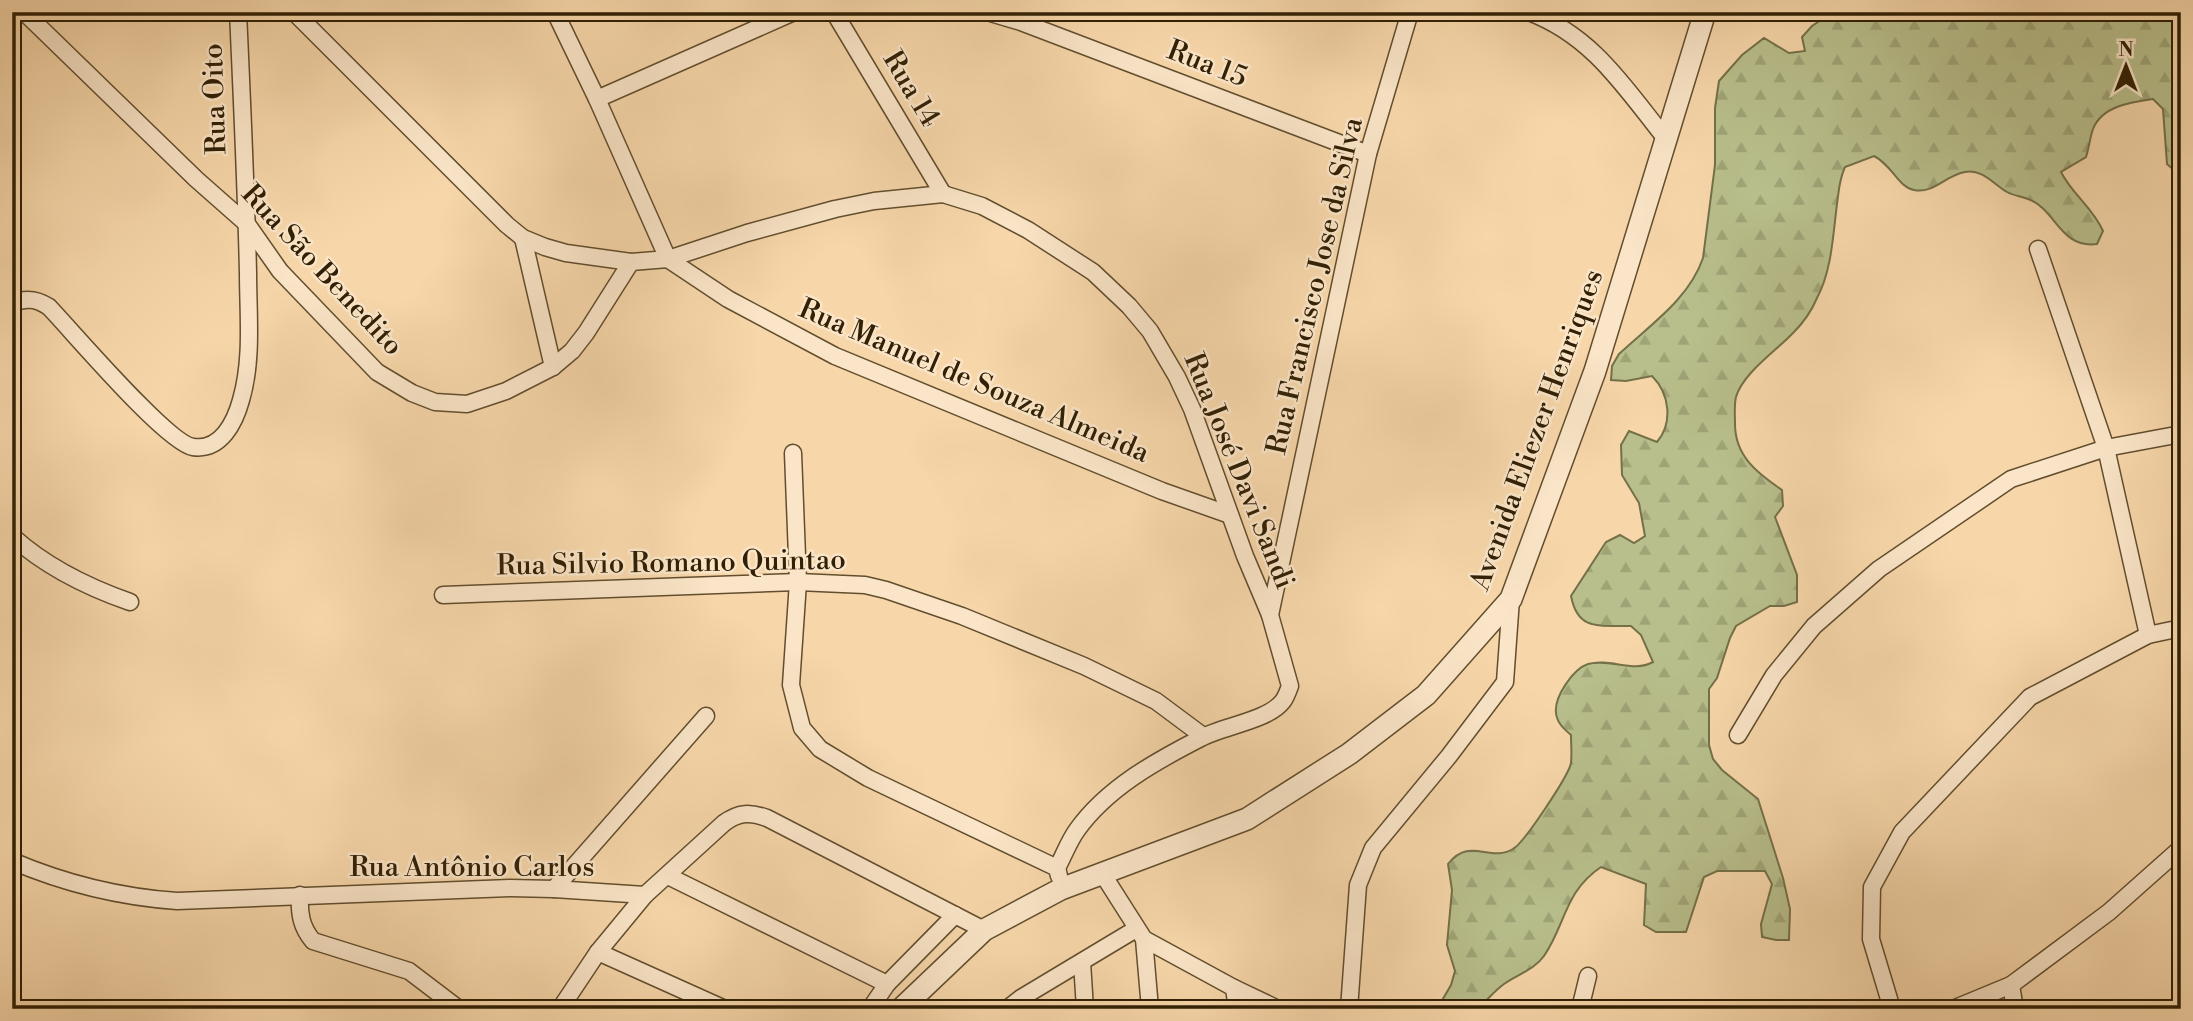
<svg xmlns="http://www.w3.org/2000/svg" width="2193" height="1021" font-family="'Libre Bodoni',serif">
  <defs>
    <pattern id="forest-firs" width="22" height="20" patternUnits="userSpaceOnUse" patternTransform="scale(1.75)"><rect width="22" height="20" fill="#b8bf8c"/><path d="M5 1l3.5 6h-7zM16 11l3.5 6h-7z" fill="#9fa477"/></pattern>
  </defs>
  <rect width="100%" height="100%" fill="#f7d7aa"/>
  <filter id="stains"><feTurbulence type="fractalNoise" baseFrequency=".00286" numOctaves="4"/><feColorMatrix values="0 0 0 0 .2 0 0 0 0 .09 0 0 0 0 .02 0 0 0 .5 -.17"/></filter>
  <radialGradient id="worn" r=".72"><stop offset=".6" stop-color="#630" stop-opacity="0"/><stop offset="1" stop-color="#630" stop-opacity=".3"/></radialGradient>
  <path fill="url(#forest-firs)" stroke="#747048" stroke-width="2" d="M1833 12H2181V176L2167 164 2163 109 2153 99C2131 102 2102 106 2093 129 2090 137 2089 148 2086 157L2061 172C2072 194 2093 208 2103 231L2097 244C2060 249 2056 209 2028 199 2021 196 2014 196 2007 192 1993 184 1983 169 1965 172 1946 175 1934 194 1914 190 1898 187 1892 165 1874 156L1845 167C1839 180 1839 190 1837 204 1833 234 1832 270 1817 298 1812 310 1802 324 1793 333 1776 351 1743 373 1736 397 1734 405 1735 415 1735 424 1735 456 1757 473 1782 490L1783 506 1775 517 1797 575V602L1784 606H1770L1736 626 1730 638 1717 678 1709 689V745L1713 759 1722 770 1758 799 1783 878 1790 909 1789 940H1776L1762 937 1761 924 1772 884 1765 871H1717L1704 877 1686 932H1656L1644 925 1646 884 1601 867C1564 892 1566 924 1544 956 1534 970 1518 974 1504 984 1494 991 1487 1001 1477 1009H1437L1451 985 1455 971 1447 945 1452 890 1448 864C1470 836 1489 863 1513 849 1524 843 1569 775 1571 763 1572 754 1571 744 1571 735 1564 729 1557 723 1556 713 1554 697 1573 669 1588 664 1611 658 1633 673 1653 662L1641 635 1631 626C1600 625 1578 632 1571 596L1606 542 1620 535 1634 543 1645 536 1639 503 1622 475 1621 445 1629 431 1657 442C1673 423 1670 394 1652 376L1626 381 1611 380 1612 366 1619 354C1650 325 1689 299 1703 258L1715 165V108L1719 81 1742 55 1764 38 1789 53 1805 51 1802 37 1812 26Z"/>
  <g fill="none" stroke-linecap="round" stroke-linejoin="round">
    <defs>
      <g id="minor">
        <path d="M24 12 196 179 247 224 280 271 377 372 412 393 435 402 467 404 506 391 553 367 572 351 586 333 631 262"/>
        <path d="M294 12 507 225 523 238 545 247 566 253 631 262 668 259 747 233 835 209 874 201 943 194 982 206 1028 230 1093 272 1129 306 1150 331 1177 377 1192 409 1245 556 1270 615 1290 686C1288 691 1286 697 1283 701 1268 721 1222 726 1201 738 1156 761 1107 788 1077 830 1069 841 1064 855 1057 868"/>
        <path d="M555 12 597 99 668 259"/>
        <path d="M834 12 943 194"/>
        <path d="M987 12 1021 22 1368 154"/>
        <path d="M1529 12C1593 36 1625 88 1666 139"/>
        <path d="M597 99 794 12"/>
        <path d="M523 238 553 367"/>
        <path d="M2038 249 2106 448 2181 434"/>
        <path d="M668 259 728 299 835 356 1162 491 1230 515"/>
        <path d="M12 304C26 297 37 299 49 307 73 332 167 443 193 447 221 451 235 422 241 400 253 359 248 314 248 273 246 186 242 99 238 12"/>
        <path d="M793 453 798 582 791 685 802 728 820 749 868 778 1057 868 1059 876"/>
        <path d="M12 536C46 567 87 587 130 602"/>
        <path d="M443 595 798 582 865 585 886 590 962 616 1084 666 1156 701 1203 736"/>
        <path d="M1270 615 1368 154 1410 12"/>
        <path d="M1738 735 1774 675 1814 626 1879 569 2011 479 2106 448 2148 635"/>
        <path d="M12 861C66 884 119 897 177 901L510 888 554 889 645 895"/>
        <path d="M1102 873 1144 939 1234 988 1278 1009"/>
        <path d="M668 876 887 984"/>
        <path d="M554 889 706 716"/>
        <path d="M300 895C299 913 301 927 313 941L409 971 459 1009"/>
        <path d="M1144 939 1150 1009"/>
        <path d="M598 952 725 1009"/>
        <path d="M1082 962 1085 1009"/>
        <path d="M2011 985 2015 1009"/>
        <path d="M1234 988 1237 1009"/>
        <path d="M560 1009 598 952 645 895 724 823C739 812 750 812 767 818L984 930"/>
        <path d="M870 1009 887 984 955 915"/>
        <path d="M1007 1009 1021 998 1136 929"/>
        <path d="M1349 1009 1358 885 1373 848 1449 756 1505 682 1511 599"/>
        <path d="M1580 1009 1588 976"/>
        <path d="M1892 1009 1871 939 1872 887 1902 832 2030 697 2148 635 2181 628"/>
        <path d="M1953 1009 2011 985 2109 912 2181 848"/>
      </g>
      <path id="tertiary" d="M901 1009 984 930 1061 889 1247 819 1349 754 1426 695 1511 599 1595 371 1705 12"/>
    </defs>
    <use href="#minor" stroke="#624e2e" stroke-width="19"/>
    <use href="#tertiary" stroke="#624e2e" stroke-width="24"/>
    <use href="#minor" stroke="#fae5c8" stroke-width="16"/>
    <use href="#tertiary" stroke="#fae5c8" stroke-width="21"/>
  </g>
  <g text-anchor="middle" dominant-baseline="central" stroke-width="5" stroke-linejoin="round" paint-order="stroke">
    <g font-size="28" fill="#312005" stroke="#fae5c8">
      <text transform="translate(1207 64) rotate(21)">Rua 15</text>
      <text transform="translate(911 89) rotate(59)">Rua 14</text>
      <text transform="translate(215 99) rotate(-92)">Rua Oito</text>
      <text transform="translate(322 270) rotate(47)">Rua São Benedito</text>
      <text transform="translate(1315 286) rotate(-77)">Rua Francisco Jose da Silva</text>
      <text transform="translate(974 381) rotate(23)">Rua Manuel de Souza Almeida</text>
      <text transform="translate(1537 430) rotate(-70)">Avenida Eliezer Henriques</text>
      <text transform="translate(1239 471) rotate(68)">Rua José Davi Sandi</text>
      <text transform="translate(671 563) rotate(-1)">Rua Silvio Romano Quintao</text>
      <text x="472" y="867">Rua Antônio Carlos</text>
    </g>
  </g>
  <rect width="2193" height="1021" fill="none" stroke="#f7d7aa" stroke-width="42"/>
  <rect x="14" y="14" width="2165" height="993" fill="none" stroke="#312005" stroke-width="3.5"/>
  <rect x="21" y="21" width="2151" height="979" fill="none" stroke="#312005" stroke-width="2"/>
  <g transform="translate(2126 66)" stroke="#fae5c8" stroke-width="5" paint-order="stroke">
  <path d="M0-5L12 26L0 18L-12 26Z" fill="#312005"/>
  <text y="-10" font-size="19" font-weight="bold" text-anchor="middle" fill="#312005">N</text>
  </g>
  <rect width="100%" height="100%" filter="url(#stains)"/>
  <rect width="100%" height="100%" fill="url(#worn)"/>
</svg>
